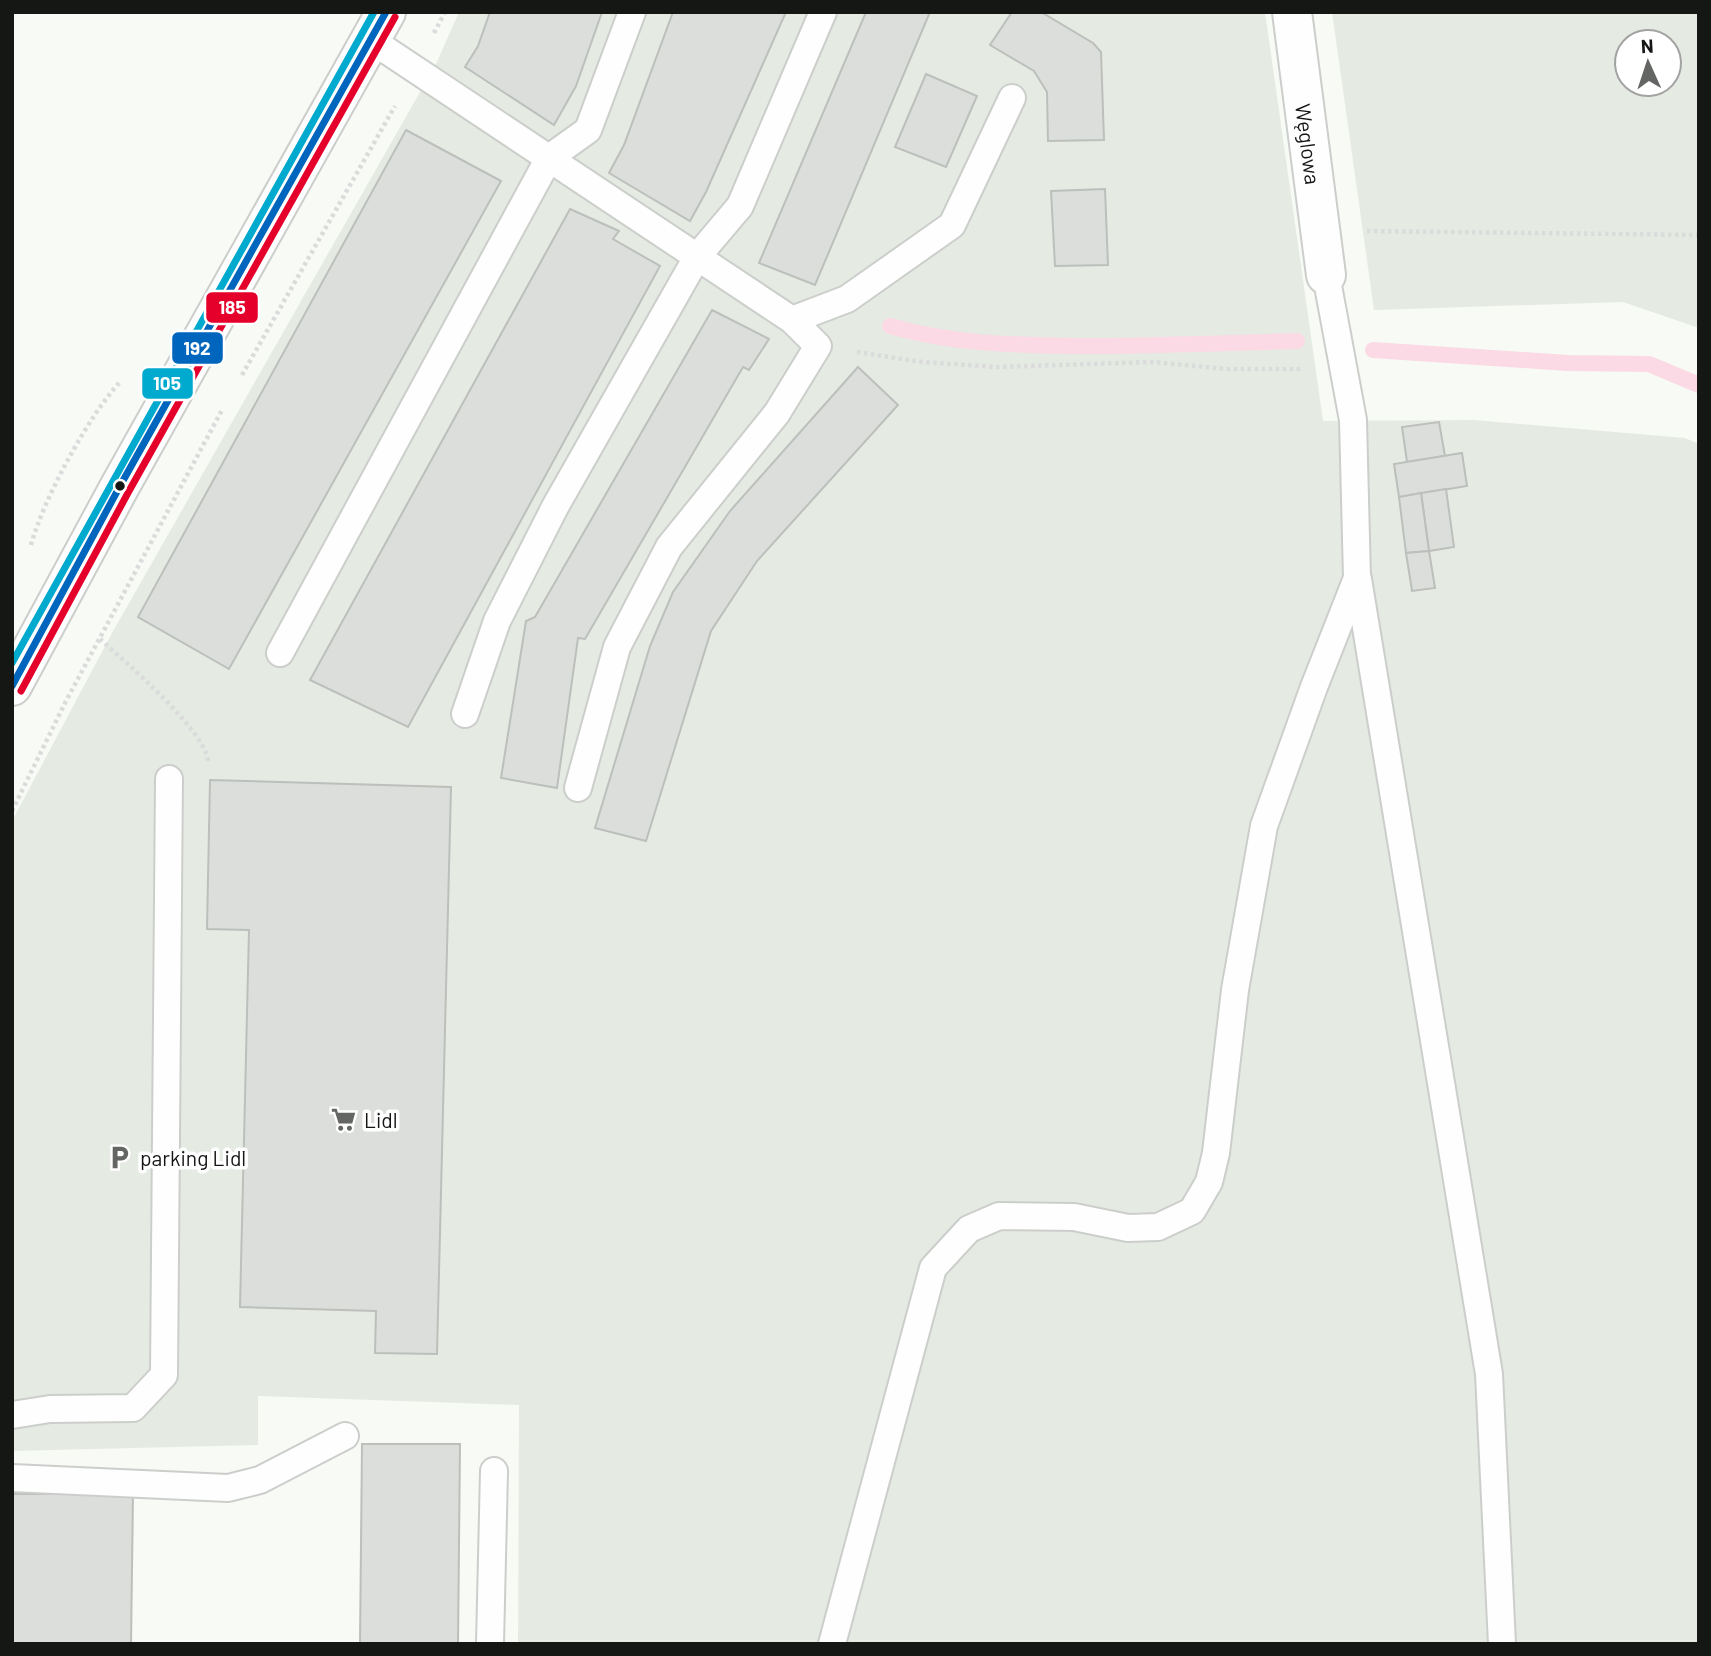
<svg xmlns="http://www.w3.org/2000/svg" width="1711" height="1656" font-family="Barlow,sans-serif">
  <rect width="100%" height="100%" fill="#f7faf5"/>
  <g fill="#e5ebe2" fill-rule="evenodd">
    <path d="M459 12H1265L1323 421 1474 420 1685 438 1699 444V1644H518L519 1405 258 1396V1445L12 1451V821L112 633 436 64Z"/>
    <path d="M1332 12H1699V328L1623 302 1374 310ZM1627 42H1669V84H1627Z"/>
  </g>
  <g fill="none" stroke-linecap="round" stroke-linejoin="round">
    <g stroke="#fbd9e5" stroke-width="16">
      <path d="M890 326C952 344 1013 345 1076 346 1150 346 1223 343 1297 341"/>
      <path d="M1373 350 1568 363 1649 364 1699 385"/>
    </g>
  </g>
  <g fill="#dcdedb" stroke="#bcbfbb" stroke-width="2">
    <path d="M490 12H602L576 86 554 125 465 67 478 46Z"/>
    <path d="M673 12H786L706 192 690 221 609 173 624 145Z"/>
    <path d="M866 12H930L815 285 759 263Z"/>
    <path d="M1012 12H1041L1093 43 1101 52 1104 140 1048 141 1047 92 1034 71 990 45Z"/>
    <path d="M926 74 977 96 946 167 895 147Z"/>
    <path d="M406 130 501 181 229 669 138 617Z"/>
    <path d="M1105 189 1108 265 1055 266 1051 191Z"/>
    <path d="M570 209 619 231 613 239 660 266 408 727 310 680Z"/>
    <path d="M712 310 769 339 749 370 743 367 585 639 578 638 557 788 501 778 526 621 535 617Z"/>
    <path d="M858 367 898 405 757 561 711 631 646 841 595 828 650 646 673 592 730 511Z"/>
    <path d="M1439 422 1445 456 1407 462 1402 427Z"/>
    <path d="M1462 453 1467 486 1399 497 1394 464Z"/>
    <path d="M1446 489 1454 547 1429 551 1421 493Z"/>
    <path d="M1421 493 1429 551 1406 553 1399 497Z"/>
    <path d="M1429 551 1435 588 1412 591 1406 553Z"/>
    <path d="M210 780 451 787 437 1354 375 1353 376 1311 240 1307 249 930 207 929Z"/>
    <path d="M362 1444H460L458 1644H360Z"/>
    <path d="M12 1494H133L131 1644H12Z"/>
  </g>
  <g fill="none" stroke-linecap="round" stroke-linejoin="round">
    <defs>
      <g id="lane">
        <path d="M371 40 792 320 818 346 777 413 669 547 617 647 578 788"/>
        <path d="M792 320 847 299 952 225 1012 98"/>
        <path d="M1358 579 1489 1374 1502 1644"/>
        <path d="M280 653 549 158 588 130 632 12"/>
        <path d="M465 714 497 621 555 507 697 257 740 206 823 12"/>
        <path d="M12 1415 50 1409 133 1408 164 1375 169 779"/>
        <path d="M12 1478 228 1488 260 1480 345 1436"/>
        <path d="M490 1644 494 1471"/>
        <path d="M832 1644 933 1268 969 1229 999 1216 1074 1217 1128 1228 1158 1227 1192 1211 1209 1182 1216 1153 1235 990 1264 826 1314 687 1357 578 1353 420 1326 275"/>
      </g>
      <g id="street">
        <path id="s1" d="M1292 12 1326 275"/>
      </g>
      <path id="secondary" d="M12 686 120 486 386 12"/>
    </defs>
    <use href="#lane" stroke="#cccecb" stroke-width="30"/>
    <use href="#street" stroke="#cccecb" stroke-width="42"/>
    <use href="#secondary" stroke="#cccecb" stroke-width="42"/>
    <g stroke="#dbdbdb" stroke-width="4.5" stroke-dasharray="3.5 3.5" stroke-linecap="butt">
      <path d="M434 33 445 12"/>
      <path d="M1367 231 1699 235"/>
      <path d="M857 352 922 362 998 367 1152 362 1227 369H1302"/>
      <path d="M242 375 395 106"/>
      <path d="M31 545C43 500 89 415 120 382"/>
      <path d="M100 639C123 660 209 733 208 763"/>
      <path d="M12 811 65 703 222 410"/>
    </g>
    <use href="#lane" stroke="#fefefe" stroke-width="26"/>
    <use href="#street" stroke="#fefefe" stroke-width="38"/>
    <use href="#secondary" stroke="#fefefe" stroke-width="38"/>
    <defs>
      <path id="bus-1" d="M12 686 120 486 386 12"/>
      <path id="bus-2" d="M21 691 129 491 395 17"/>
      <path id="bus-3" d="M12 663 374 12"/>
    </defs>
    <use href="#bus-1" stroke="#fff" stroke-width="12"/>
    <use href="#bus-2" stroke="#fff" stroke-width="12"/>
    <use href="#bus-3" stroke="#fff" stroke-width="12"/>
    <use href="#bus-1" stroke="#0065bd" stroke-width="7"/>
    <use href="#bus-2" stroke="#e4002b" stroke-width="7"/>
    <use href="#bus-3" stroke="#00a9ce" stroke-width="7"/>
  </g>
  <defs>
    <symbol id="supermarket-bare" viewBox="-9 -9 18 18"><path d="M-6-5.5h2.5l.6 2H6L4.5 2H-2.5L-4.4-4H-6ZM-1.5 3.2a1.3 1.3 0 1 0 .1 0ZM3 3.2a1.3 1.3 0 1 0 .1 0Z" fill="#646663" stroke="#fff" stroke-width="2.5" paint-order="stroke"/></symbol>
    <symbol id="parking-bare" viewBox="-9 -9 18 18"><path d="M-3.5-5.5H1a3.5 3.5 0 0 1 0 7H-1V5.5H-3.5ZM-1-3.4V-.6H.8a1.4 1.4 0 0 0 0-2.8Z" fill="#646663" stroke="#fff" stroke-width="2.5" paint-order="stroke"/></symbol>
  </defs>
  <g fill-rule="evenodd">
    <use href="#supermarket-bare" x="326" y="1102" width="35" height="35"/>
    <use href="#parking-bare" x="102" y="1140" width="35" height="35"/>
  </g>
  <circle fill="#151715" stroke="#fff" stroke-width="2.5" cx="120" cy="486" r="6"/>
  <g text-anchor="middle" dominant-baseline="central" stroke-width="7" stroke-linejoin="round" paint-order="stroke">
    <g font-size="21" fill="#151715" stroke="#fff">
      <text stroke="none"><textPath href="#s1" startOffset="133">Węglowa</textPath></text>
    </g>
    <g font-size="21" fill="#151715" stroke="#fff" text-anchor="start">
      <text x="364" y="1119">Lidl</text>
      <text x="140" y="1157">parking Lidl</text>
    </g>
  </g>
  <g stroke="#fff" stroke-width="2.5">
    <rect x="205" y="291" width="54" height="33" rx="7" fill="#e4002b"/>
    <rect x="171" y="331" width="53" height="34" rx="7" fill="#0065bd"/>
    <rect x="141" y="367" width="53" height="33" rx="7" fill="#00a9ce"/>
  </g>
  <g font-size="19" text-anchor="middle" font-weight="bold" fill="#fff">
    <text x="232" y="314">185</text>
    <text x="197" y="355">192</text>
    <text x="167" y="390">105</text>
  </g>
  <rect width="1711" height="1656" fill="none" stroke="#151715" stroke-width="28"/>
  <g transform="translate(1648 63) rotate(357)"><circle r="33" fill="#ffffff" stroke="#a1a2a1" stroke-width="2"/>
  <path d="M0-5L12 26L0 18L-12 26Z" fill="#646663"/>
  <text y="-10" font-size="19" font-weight="bold" text-anchor="middle" fill="#151715">N</text>
  </g>
</svg>
